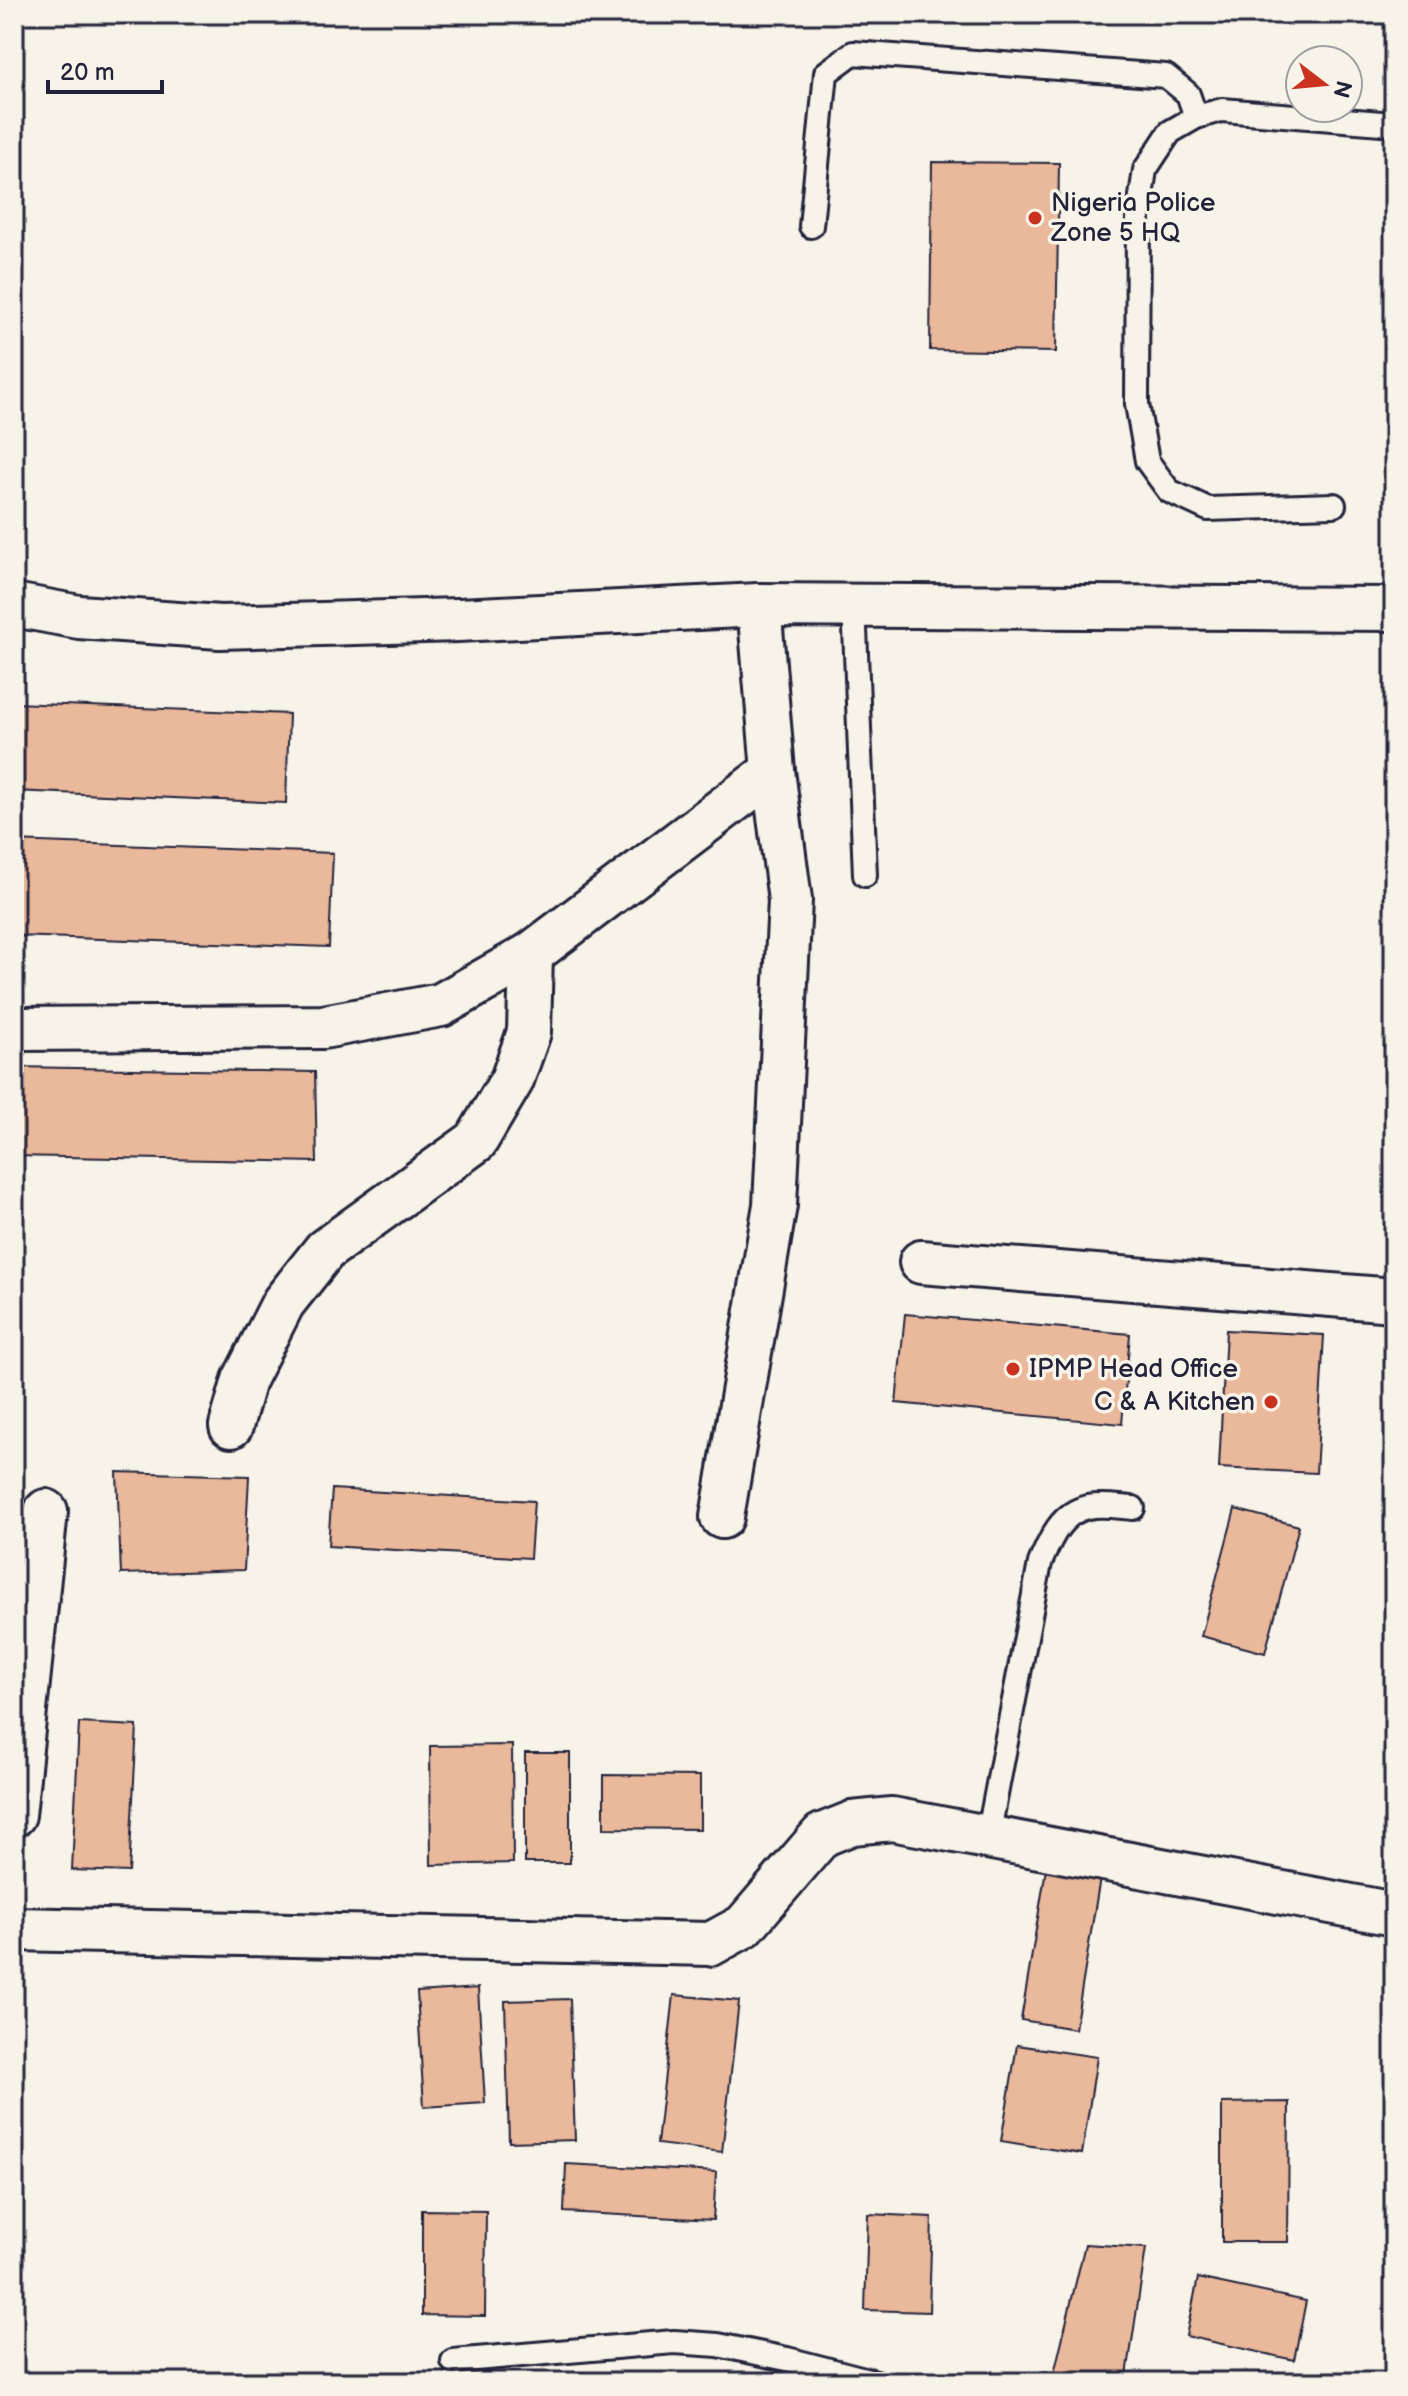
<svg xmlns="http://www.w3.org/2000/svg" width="1408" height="2396" font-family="'Balsamiq Sans',sans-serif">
  <rect width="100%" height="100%" fill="#f7f3e8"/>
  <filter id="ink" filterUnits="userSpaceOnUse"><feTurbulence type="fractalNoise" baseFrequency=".0125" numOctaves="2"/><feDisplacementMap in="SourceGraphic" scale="16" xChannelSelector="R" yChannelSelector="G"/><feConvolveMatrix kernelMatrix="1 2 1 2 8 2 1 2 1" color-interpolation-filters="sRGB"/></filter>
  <g filter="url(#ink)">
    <g fill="#eab89b" stroke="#22223b" stroke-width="2">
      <path d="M932 162 1059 163 1056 352 930 350Z"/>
      <path d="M14 703 289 714 286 803 14 791Z"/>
      <path d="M14 841 333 853 329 947 14 936Z"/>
      <path d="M14 1067 315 1072 317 1162 14 1156Z"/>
      <path d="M905 1314 1130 1334 1122 1424 896 1403Z"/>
      <path d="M1226 1330 1324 1335 1316 1473 1219 1468Z"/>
      <path d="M117 1472 249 1476 244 1570 121 1574Z"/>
      <path d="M332 1489 534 1501 530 1558 328 1546Z"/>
      <path d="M1235 1509 1299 1526 1265 1653 1201 1636Z"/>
      <path d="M79 1723 137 1726 129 1872 72 1870Z"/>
      <path d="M512 1745 513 1863 431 1865 430 1746Z"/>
      <rect x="525" y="1753" width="45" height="110"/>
      <path d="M604 1775 700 1776V1829L604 1828Z"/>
      <path d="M1046 1869 1100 1878 1075 2029 1021 2020Z"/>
      <path d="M478 1988 485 2103 424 2107 417 1992Z"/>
      <path d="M674 1995 739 2001 722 2152 657 2144Z"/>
      <path d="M570 1999 575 2140 509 2142 505 2001Z"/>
      <path d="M1017 2045 1097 2057 1082 2154 1001 2141Z"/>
      <path d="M1289 2102 1288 2242H1222V2103Z"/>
      <path d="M566 2164 716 2172 713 2220 564 2212Z"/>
      <path d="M422 2210 486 2211 485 2316 422 2315Z"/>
      <path d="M868 2214 932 2217 929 2312 865 2310Z"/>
      <path d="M1085 2244 1146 2248 1126 2382H1052Z"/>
      <path d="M1198 2278 1306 2301 1294 2360 1186 2336Z"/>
      <path d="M226 2373 288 2382H225Z"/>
    </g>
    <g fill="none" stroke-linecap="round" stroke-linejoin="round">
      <defs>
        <g id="lane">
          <path d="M811 226 826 73 853 53 1166 76 1188 94 1196 117"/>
          <path d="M1334 505 1208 509 1169 491 1147 461 1137 404 1138 216 1145 170 1170 132 1196 117 1222 110 1394 124"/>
          <path d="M854 604 865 875"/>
          <path d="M988 1837 1040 1563C1050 1540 1060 1513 1088 1507 1101 1504 1119 1507 1133 1508"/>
          <path d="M453 2361 674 2342 718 2345 787 2359 876 2382"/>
        </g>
        <g id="street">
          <path d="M14 605 79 617 220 627 458 620 759 605 1394 609"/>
          <path d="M14 1029 323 1027 441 1005 531 954 773 771"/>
          <path d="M921 1262 1394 1300"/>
          <path d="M231 1426 244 1380 283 1303 325 1250 476 1141 512 1080 529 1032 531 954"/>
          <path d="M722 1517 775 1205 790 900 773 771 759 605"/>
          <path d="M14 1815 46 1511"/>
          <path d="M14 1929 711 1944 744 1926 822 1835 852 1823 892 1819 1394 1914"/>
        </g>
      </defs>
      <use href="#lane" stroke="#22223b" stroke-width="28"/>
      <use href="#street" stroke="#22223b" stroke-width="48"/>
      <use href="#lane" stroke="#f7f3e8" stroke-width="22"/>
      <use href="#street" stroke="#f7f3e8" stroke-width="42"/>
    </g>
  </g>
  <g fill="#c8321e" stroke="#f7f3e8" stroke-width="3">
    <circle cx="1035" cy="218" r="8"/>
    <circle cx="1013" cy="1369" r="8"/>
    <circle cx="1271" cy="1402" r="8"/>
  </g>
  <g text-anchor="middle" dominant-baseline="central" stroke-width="7" stroke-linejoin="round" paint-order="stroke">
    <g font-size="26" fill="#22223b" stroke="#f7f3e8" text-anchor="start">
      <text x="1051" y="203">Nigeria Police<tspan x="1051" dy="30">Zone 5 HQ</tspan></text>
      <text x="1029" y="1369">IPMP Head Office</text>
      <text x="1255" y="1402" text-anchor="end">C &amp; A Kitchen</text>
    </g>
  </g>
  <rect width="1408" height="2396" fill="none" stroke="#f7f3e8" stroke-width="48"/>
  <rect x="24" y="24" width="1360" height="2348" fill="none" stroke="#22223b" stroke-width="3" filter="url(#ink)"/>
  <g transform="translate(1324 84) rotate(106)"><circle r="38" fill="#f7f3e8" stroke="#a29fa3" stroke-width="2"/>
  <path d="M0-6L14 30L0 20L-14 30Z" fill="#c8321e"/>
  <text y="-12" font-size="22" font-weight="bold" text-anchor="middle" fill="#22223b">N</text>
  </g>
  <path d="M48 80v12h114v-12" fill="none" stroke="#22223b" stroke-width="4"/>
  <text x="60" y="80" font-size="24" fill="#22223b" stroke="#f7f3e8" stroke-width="6" paint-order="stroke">20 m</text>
</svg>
